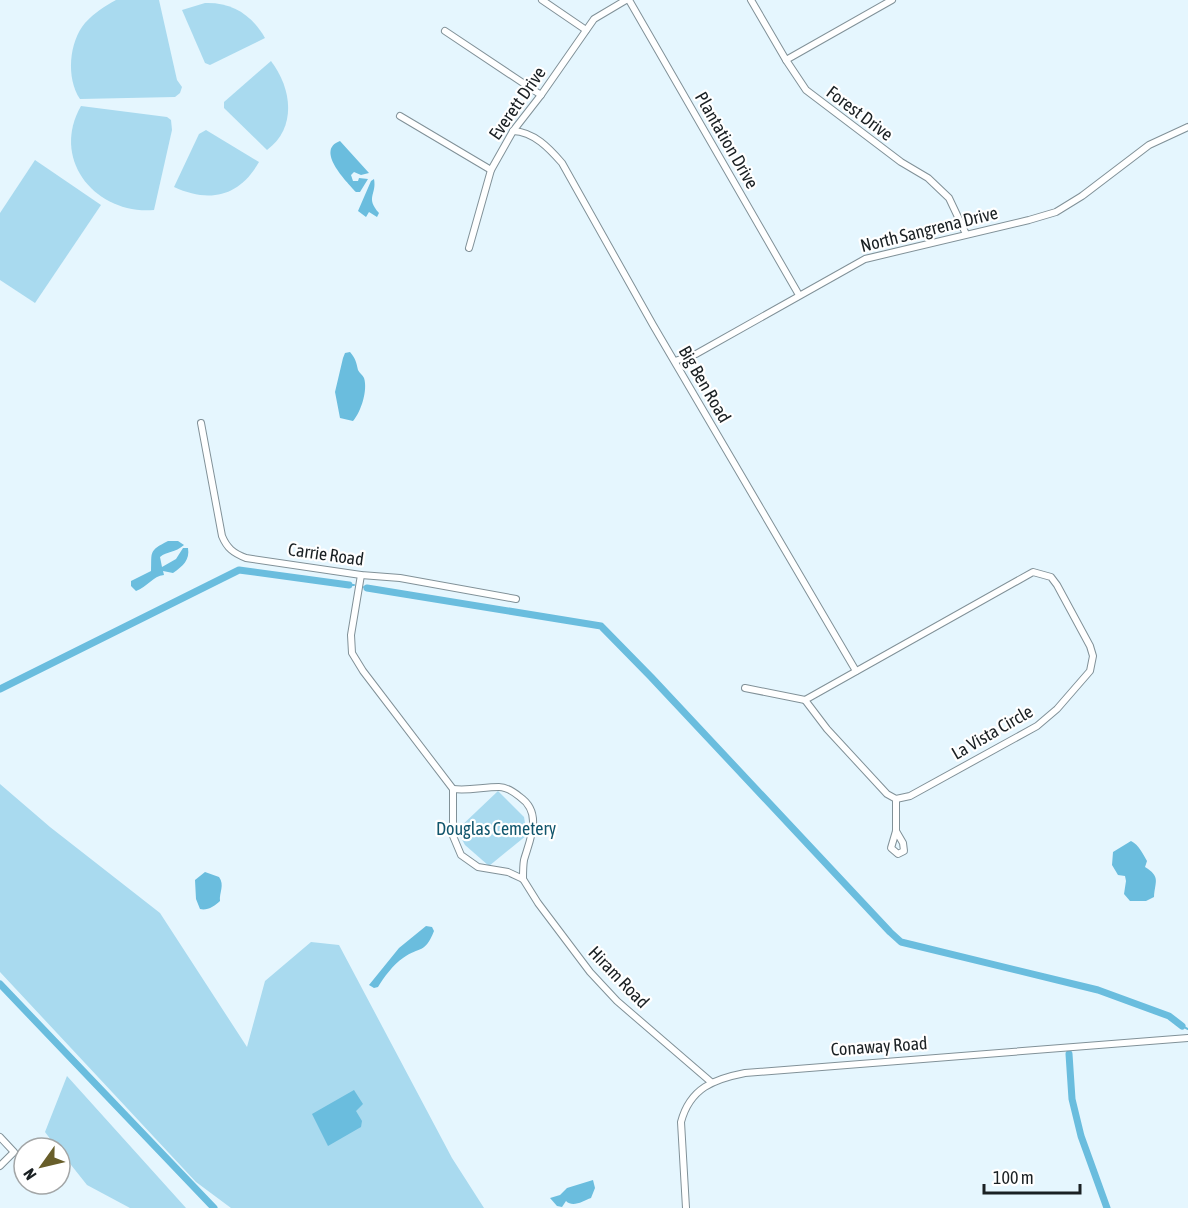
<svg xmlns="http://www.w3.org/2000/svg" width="1188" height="1208" font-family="'Asap Condensed',sans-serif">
  <rect width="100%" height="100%" fill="#e5f6fe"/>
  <g fill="#a9daef">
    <path d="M116 0H159L177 80 182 87 180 93 175 97 80 99C66 78 69 42 85 23 94 13 105 6 116 0Z"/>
    <path d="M205 3C232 2 252 15 265 38L210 65 205 63 182 10Z"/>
    <path d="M271 61C291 87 298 127 267 150L224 108V102Z"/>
    <path d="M81 106 167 117 171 120 172 130 154 210C96 215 50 160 81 106Z"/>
    <path d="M206 130 259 162C239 197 209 203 174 187L199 134Z"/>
    <path d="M35 160 101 205 35 303 0 280V213Z"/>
    <path d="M0 784 50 827 160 913 247 1047 265 981 311 942 339 945 452 1158 484 1208H231L196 1182 0 972Z"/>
    <path d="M498 791 524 817 527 835 489 866 465 845 457 830Z"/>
    <path d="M67 1076 186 1208H130L87 1185 60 1151V1148H57L45 1132Z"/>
  </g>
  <g fill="#6abdde">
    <path d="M340 141 369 173 361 175 354 172 351 175 353 181H358L359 178 368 179 360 192H356C346 181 315 150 340 141Z"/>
    <path d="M374 179C377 195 365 197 379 213L377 217 369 212 366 217 358 211 371 181Z"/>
    <path d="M350 352C356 359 356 362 358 370 359 373 363 375 364 378 368 390 361 412 353 421L340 418 335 392 343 358 345 353Z"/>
    <path d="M168 541H178L184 545C175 553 167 551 160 557L162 567 176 559 183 548H188C190 560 183 566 173 573L163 571 164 575C153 576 147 587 136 591L131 586V581L151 571C152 552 148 551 168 541Z"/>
    <path d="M1131 841C1139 845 1143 854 1147 861L1145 867C1161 877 1155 881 1154 897L1146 901H1130L1124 894 1126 881 1125 876 1118 875 1112 865 1113 852Z"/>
    <path d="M205 872 219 877C225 885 219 893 220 901 215 906 207 911 200 909L196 899 195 880Z"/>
    <path d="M426 926 432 927 434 931C425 954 420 946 403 958 393 965 384 977 378 987L374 988 369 985 399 948Z"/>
    <path d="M354 1090 363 1104 356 1111 362 1121 361 1127 328 1146 312 1114Z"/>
    <path d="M593 1180 595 1188 591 1198C583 1201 573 1208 566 1201L562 1207 557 1206 550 1198 560 1195 567 1188Z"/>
  </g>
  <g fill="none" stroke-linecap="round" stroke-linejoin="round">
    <g stroke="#6abdde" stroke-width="2">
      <path d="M349 585H354"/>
      <path d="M364 587 367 588"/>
      <path d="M1182 1026 1188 1029"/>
    </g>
    <g stroke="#6abdde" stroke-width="7">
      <path d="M367 588 601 626 651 677 890 932 901 942 1098 990 1169 1016 1182 1026"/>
      <path d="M0 689 239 570 349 585"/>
      <path d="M0 984 214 1208"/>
      <path d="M1069 1054 1072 1099 1081 1136 1107 1208"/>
    </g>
    <defs>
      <g id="minor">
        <path d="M542 0 586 30"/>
        <path d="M629 0 799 295"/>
        <path d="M751 0 786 60 806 90 901 162 928 178 949 198 966 234"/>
        <path d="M445 31 541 95"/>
        <path d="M786 60 892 0"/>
        <path d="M400 116 491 170"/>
        <path d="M513 131C534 132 549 148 562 163L653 325 856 671"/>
        <path d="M469 248 491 170 513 131 541 95 594 19 626 0"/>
        <path d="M675 361 696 354 865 259 1029 220 1056 212 1082 196 1149 145 1188 127"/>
        <path d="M201 423 222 536C227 548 233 553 246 558L361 575 400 578 516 599"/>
        <path d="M1033 572 1051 577 1057 585 1090 646 1093 656 1090 671 1057 709 1037 726 910 796 896 799 887 794 827 729 805 700Z"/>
        <path d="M361 575 351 635 352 653 363 671 453 789V836L461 855 478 867 508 872 523 879 538 903 590 972 617 1001 711 1082"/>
        <path d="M745 688 805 700"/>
        <path d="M453 789C469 791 483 787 499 787 507 787 514 792 520 797 543 813 530 839 524 860 523 866 523 873 523 879"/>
        <path d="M896 831 903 843 904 851 898 854 891 848 896 831V799"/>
        <path d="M0 1137 14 1152 0 1166"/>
        <path d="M686 1208 681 1122C690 1088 714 1079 745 1073L1188 1038"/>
      </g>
    </defs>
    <use href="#minor" stroke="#819198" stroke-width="8"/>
    <use href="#minor" stroke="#fff" stroke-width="6"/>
  </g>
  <g text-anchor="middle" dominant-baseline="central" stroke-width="4.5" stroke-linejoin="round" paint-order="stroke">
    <g font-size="18" fill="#1a2023" stroke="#fff">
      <text transform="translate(517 103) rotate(-55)">Everett Drive</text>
      <text transform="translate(860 113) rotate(37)">Forest Drive</text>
      <text transform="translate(727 140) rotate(60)">Plantation Drive</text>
      <text transform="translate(929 229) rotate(-14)">North Sangrena Drive</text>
      <text transform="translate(705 384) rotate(60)">Big Ben Road</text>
      <text transform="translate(326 554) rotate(8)">Carrie Road</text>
      <text transform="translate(992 732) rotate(-30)">La Vista Circle</text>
      <text transform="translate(619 977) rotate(46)">Hiram Road</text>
      <text transform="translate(879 1046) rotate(-4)">Conaway Road</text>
    </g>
    <g font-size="18" fill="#10556c" stroke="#fff">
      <text x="496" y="828">Douglas Cemetery</text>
    </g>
  </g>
  <g transform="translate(42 1166) rotate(236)"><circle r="28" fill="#ffffff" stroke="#a3a6a7" stroke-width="1.5"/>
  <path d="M0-4.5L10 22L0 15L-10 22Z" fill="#685e2a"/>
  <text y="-9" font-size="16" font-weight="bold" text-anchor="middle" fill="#1a2023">N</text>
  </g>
  <path d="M984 1184v9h96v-9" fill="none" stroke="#1a2023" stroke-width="3"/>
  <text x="993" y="1184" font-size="18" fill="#1a2023" stroke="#ffffff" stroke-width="4.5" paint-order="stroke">100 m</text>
</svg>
